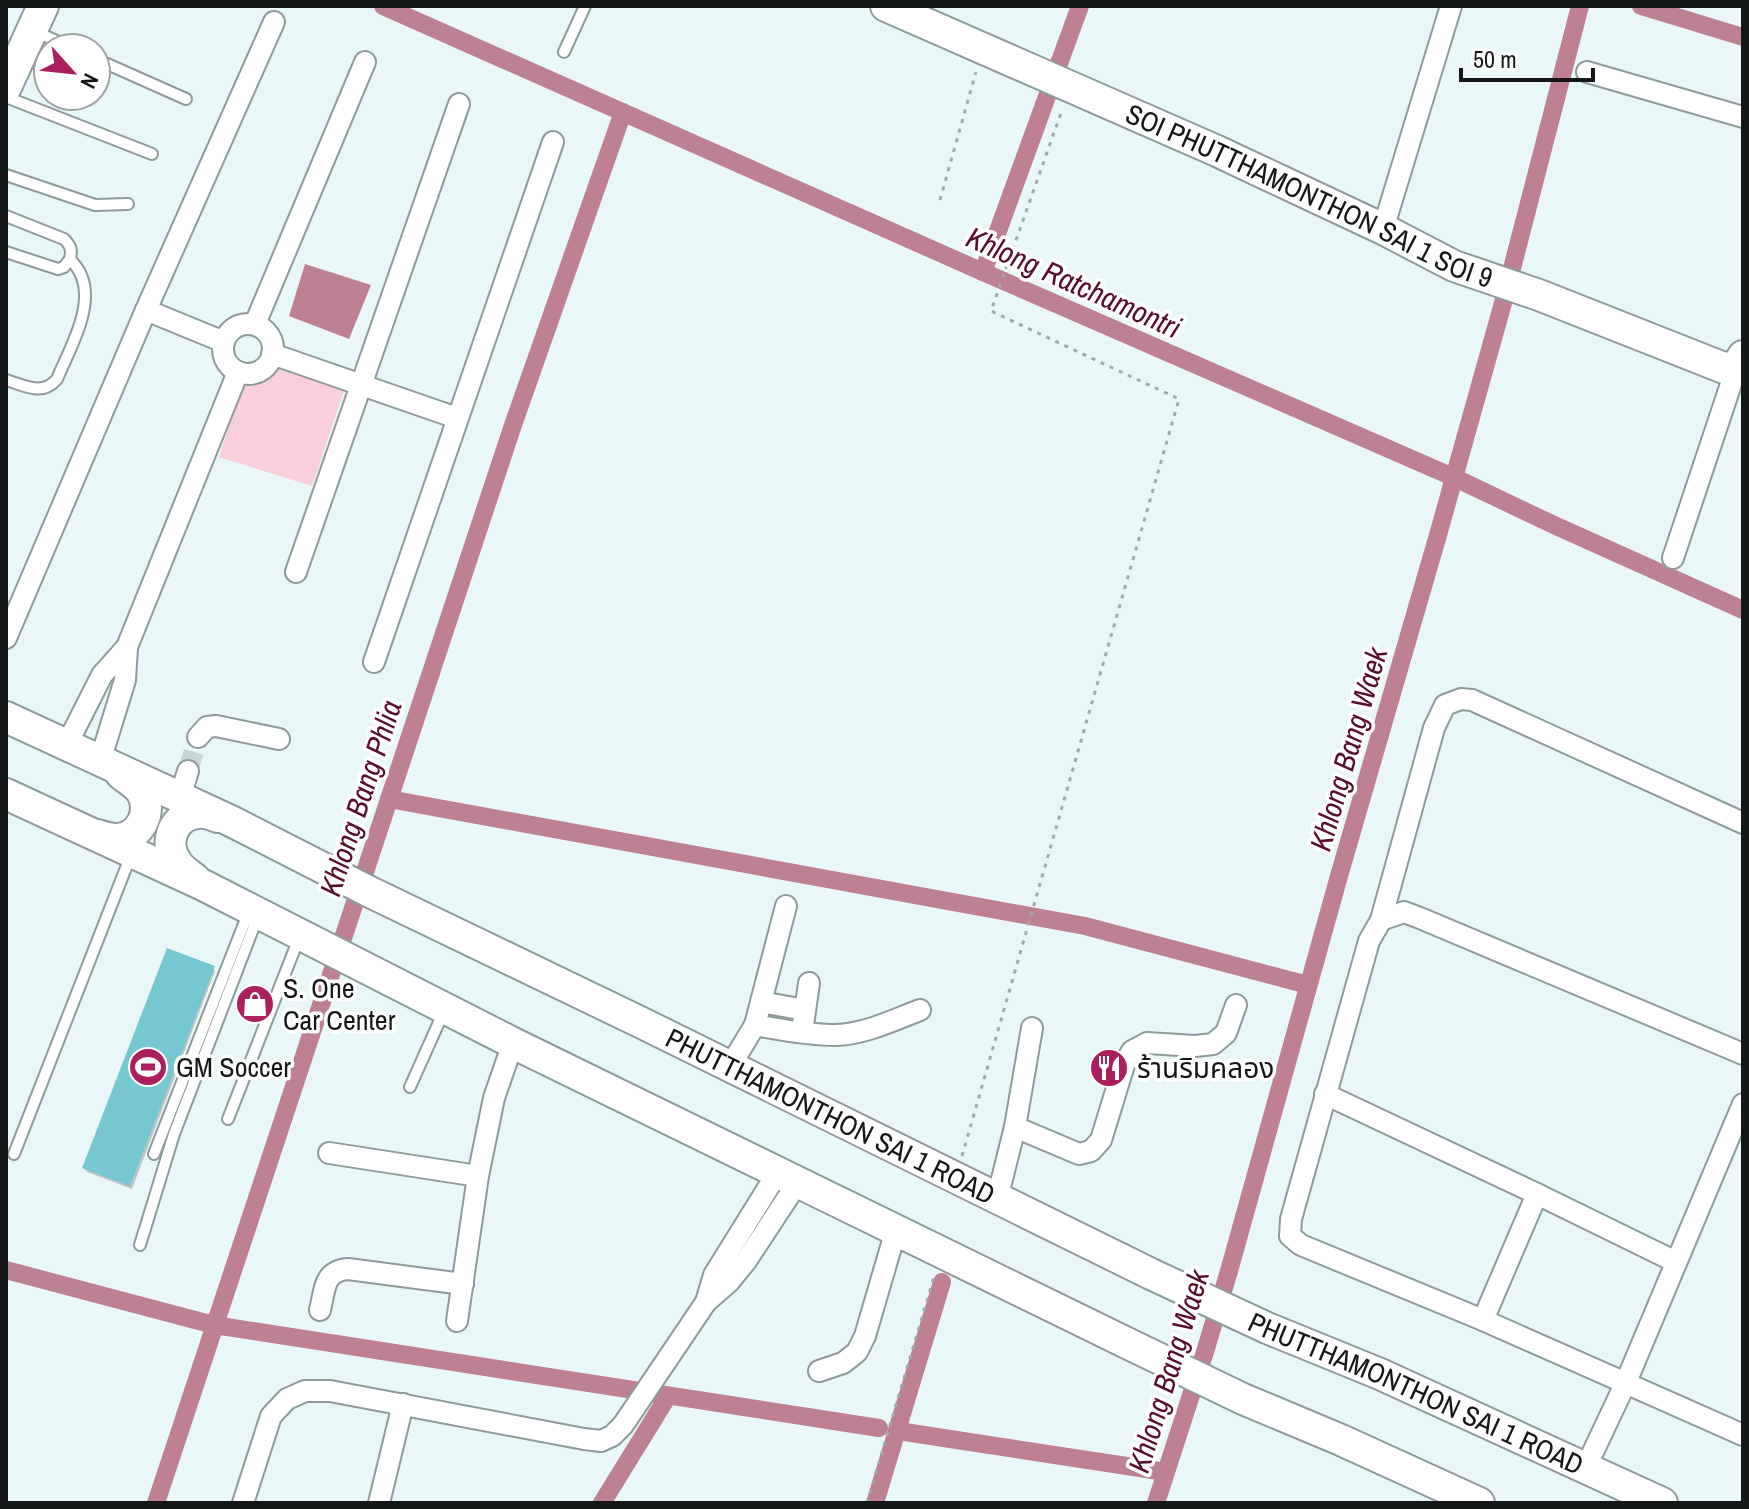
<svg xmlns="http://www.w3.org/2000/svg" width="1749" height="1509" font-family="'Archivo Narrow','Noto Sans Thai',sans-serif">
  <rect width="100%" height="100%" fill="#eaf7f9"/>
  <path fill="#f8cfda" d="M275 367 344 391 312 486 219 457 241 390Z"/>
  <path fill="#be8093" d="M305 264 371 285 349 339 289 316Z"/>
  <path fill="#0003" d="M213 967 215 971 132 1189 87 1172 84 1168Z"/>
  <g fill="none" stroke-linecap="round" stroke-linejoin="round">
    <g stroke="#be8093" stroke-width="18">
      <path d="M383 6 983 272 1453 477 1554 525 1743 610"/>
      <path d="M1641 6 1743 37"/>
      <path d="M983 272 1080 6"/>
      <path d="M389 799 1085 926 1308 985"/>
      <path d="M6 1270 214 1325 879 1428"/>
      <path d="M898 1431 1166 1472"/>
      <path d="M156 1503 512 428 623 112"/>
      <path d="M602 1503 668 1396"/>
      <path d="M875 1503 942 1282"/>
      <path d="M1156 1503 1205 1352 1229 1271 1339 876 1438 535 1503 303 1580 6"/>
    </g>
  </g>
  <path fill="#76c7d0" d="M167 948 215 966 130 1186 82 1168Z"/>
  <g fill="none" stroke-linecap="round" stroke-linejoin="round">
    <path stroke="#cad5d7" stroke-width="20" stroke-dasharray="20 10" stroke-linecap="butt" d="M188 771 198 737"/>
    <defs>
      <g id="lane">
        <path d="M34 31 72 48"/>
        <path d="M564 52 585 6"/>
        <path d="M96 59 186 99"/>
        <path d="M6 97 152 154"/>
        <path d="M6 175 95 205 128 204"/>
        <path d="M6 216 64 239C71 246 72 250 70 259 74 264 79 269 81 275 95 307 69 350 57 379 42 397 24 385 6 380"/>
        <path d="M6 252 58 269 64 267 70 259"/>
        <path d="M410 1087 444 1011"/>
        <path d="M228 1119 299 938"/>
        <path d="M14 1154 131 855"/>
        <path d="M154 1154 249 911"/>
        <path d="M140 1245 174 1134 258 916"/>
      </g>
      <g id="street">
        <path d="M1587 72 1743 117"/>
        <path d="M1383 229 1451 6"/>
        <path d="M146 310 224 342"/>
        <path d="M255 324 365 62"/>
        <circle cx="248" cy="349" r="25"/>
        <path d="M272 354 457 418"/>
        <path d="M1673 558 1737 366 1743 368"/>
        <path d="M296 572 459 104"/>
        <path d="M6 638 146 310 274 22"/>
        <path d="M374 662 553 142"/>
        <path d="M198 737 207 727 216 726 279 739"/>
        <path d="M66 746 102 675 127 647"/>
        <path d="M100 761 125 680 127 647 238 372"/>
        <path d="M180 797 188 771"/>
        <path d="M1743 823 1472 700 1461 699 1445 705 1434 728 1381 920 1369 941 1291 1219 1290 1236 1301 1245 1483 1320 1743 1435"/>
        <path d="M1381 920 1404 912 1420 918 1743 1054"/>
        <path d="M761 1002 805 1010"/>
        <path d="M755 1025 786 906"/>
        <path d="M802 1032 809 983"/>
        <path d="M729 1068 755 1025C781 1030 809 1035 836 1035 865 1034 894 1020 920 1010"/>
        <path d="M1325 1094 1537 1194 1676 1262"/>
        <path d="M1015 1127 1079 1154 1091 1151 1101 1140 1124 1065 1132 1051 1147 1043 1195 1046 1213 1044 1226 1033 1236 1005"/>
        <path d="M329 1153 478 1176"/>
        <path d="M997 1199 1015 1127 1032 1028"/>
        <path d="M706 1302 714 1275 778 1172"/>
        <path d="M320 1310C325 1290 323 1271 348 1269L463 1284"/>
        <path d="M1483 1320 1537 1194"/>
        <path d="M457 1321 478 1176 494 1098 513 1043"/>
        <path d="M819 1371 843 1363 857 1352 865 1336 896 1230"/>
        <path d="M1585 1469 1626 1382 1743 1104"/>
        <path d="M243 1503 271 1416 287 1399 305 1391H330L584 1439 601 1441 612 1436 623 1425 706 1302 729 1282 746 1261 798 1182"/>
        <path d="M379 1503 403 1404"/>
      </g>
      <g id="secondary">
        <path id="s1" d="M886 6 1217 151 1383 229 1454 266 1539 295 1724 368 1737 366 1743 356"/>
        <path d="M6 87 43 6"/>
        <path id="s2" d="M6 717 231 821 368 891 640 1022 1151 1274 1267 1328 1380 1374 1662 1503"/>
        <path d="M6 794 203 885 513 1043 1133 1346 1243 1399 1341 1440 1479 1503"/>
        <path d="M97 835C103 837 110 839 117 839 140 838 154 811 141 791 136 784 127 779 121 774"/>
        <path d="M195 879C189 874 180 869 176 861 163 842 174 814 199 813 206 812 212 815 218 817"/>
      </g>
    </defs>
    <use href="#lane" stroke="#8e9a9c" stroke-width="14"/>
    <use href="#street" stroke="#8e9a9c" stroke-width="24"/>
    <use href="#secondary" stroke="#8e9a9c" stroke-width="34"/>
    <g stroke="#a0aaac" stroke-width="3" stroke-dasharray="4 6" stroke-linecap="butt">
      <path d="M940 200 976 72"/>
      <path d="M962 1156 1179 399 991 311 1062 110"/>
      <path d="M867 1503 934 1277"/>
    </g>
    <use href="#lane" stroke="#fff" stroke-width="10"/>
    <use href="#street" stroke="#fff" stroke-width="20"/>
    <use href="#secondary" stroke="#fff" stroke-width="30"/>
  </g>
  <defs>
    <symbol id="shop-disc" viewBox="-11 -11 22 22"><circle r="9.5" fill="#ab1f5e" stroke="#fff"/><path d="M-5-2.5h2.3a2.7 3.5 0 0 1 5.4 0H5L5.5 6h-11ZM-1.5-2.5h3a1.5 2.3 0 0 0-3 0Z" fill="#fff"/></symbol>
    <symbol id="stadium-disc" viewBox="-11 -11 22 22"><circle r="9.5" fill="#ab1f5e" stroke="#fff"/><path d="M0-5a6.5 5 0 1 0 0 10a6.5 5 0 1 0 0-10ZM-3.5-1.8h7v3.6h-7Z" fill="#fff"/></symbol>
    <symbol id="restaurant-disc" viewBox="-11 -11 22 22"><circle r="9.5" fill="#ab1f5e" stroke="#fff"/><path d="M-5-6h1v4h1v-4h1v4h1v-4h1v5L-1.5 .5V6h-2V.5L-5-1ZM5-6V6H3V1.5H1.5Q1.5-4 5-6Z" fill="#fff"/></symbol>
  </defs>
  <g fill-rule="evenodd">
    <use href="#shop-disc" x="233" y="982" width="44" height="44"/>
    <use href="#stadium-disc" x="126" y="1045" width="44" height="44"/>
    <use href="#restaurant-disc" x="1087" y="1046" width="44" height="44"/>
  </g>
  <g text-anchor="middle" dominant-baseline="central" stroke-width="7" stroke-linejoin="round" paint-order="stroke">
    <g font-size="28" fill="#131718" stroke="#fff">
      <text stroke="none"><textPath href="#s1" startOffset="464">SOI PHUTTHAMONTHON SAI 1 SOI 9</textPath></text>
      <text stroke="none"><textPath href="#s2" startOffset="916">PHUTTHAMONTHON SAI 1 ROAD</textPath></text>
      <text stroke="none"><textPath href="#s2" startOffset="1564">PHUTTHAMONTHON SAI 1 ROAD</textPath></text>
    </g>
    <g font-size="28" fill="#131718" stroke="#fff" text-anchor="start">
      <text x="283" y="988">S. One<tspan x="283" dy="32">Car Center</tspan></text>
      <text x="176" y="1067">GM Soccer</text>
      <text x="1137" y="1068">ร้านริมคลอง</text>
    </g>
    <g font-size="30" font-style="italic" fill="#580d2e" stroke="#fff">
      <text transform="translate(1074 282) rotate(24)">Khlong Ratchamontri</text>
      <text transform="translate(1348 749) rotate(-74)">Khlong Bang Waek</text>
      <text transform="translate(360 798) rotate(-72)">Khlong Bang Phlia</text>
      <text transform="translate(1168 1371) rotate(-73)">Khlong Bang Waek</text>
    </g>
  </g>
  <rect width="1749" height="1509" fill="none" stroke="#131718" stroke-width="16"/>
  <g transform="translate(72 72) rotate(117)"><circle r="38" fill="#ffffff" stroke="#a1a2a3" stroke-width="2"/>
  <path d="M0-6L14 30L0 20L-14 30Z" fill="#ab1f5e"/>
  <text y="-12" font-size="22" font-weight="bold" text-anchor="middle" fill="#131718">N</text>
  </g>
  <path d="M1461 68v12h132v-12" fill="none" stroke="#131718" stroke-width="4"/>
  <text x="1473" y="68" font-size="24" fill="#131718" stroke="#ffffff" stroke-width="6" paint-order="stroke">50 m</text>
</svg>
